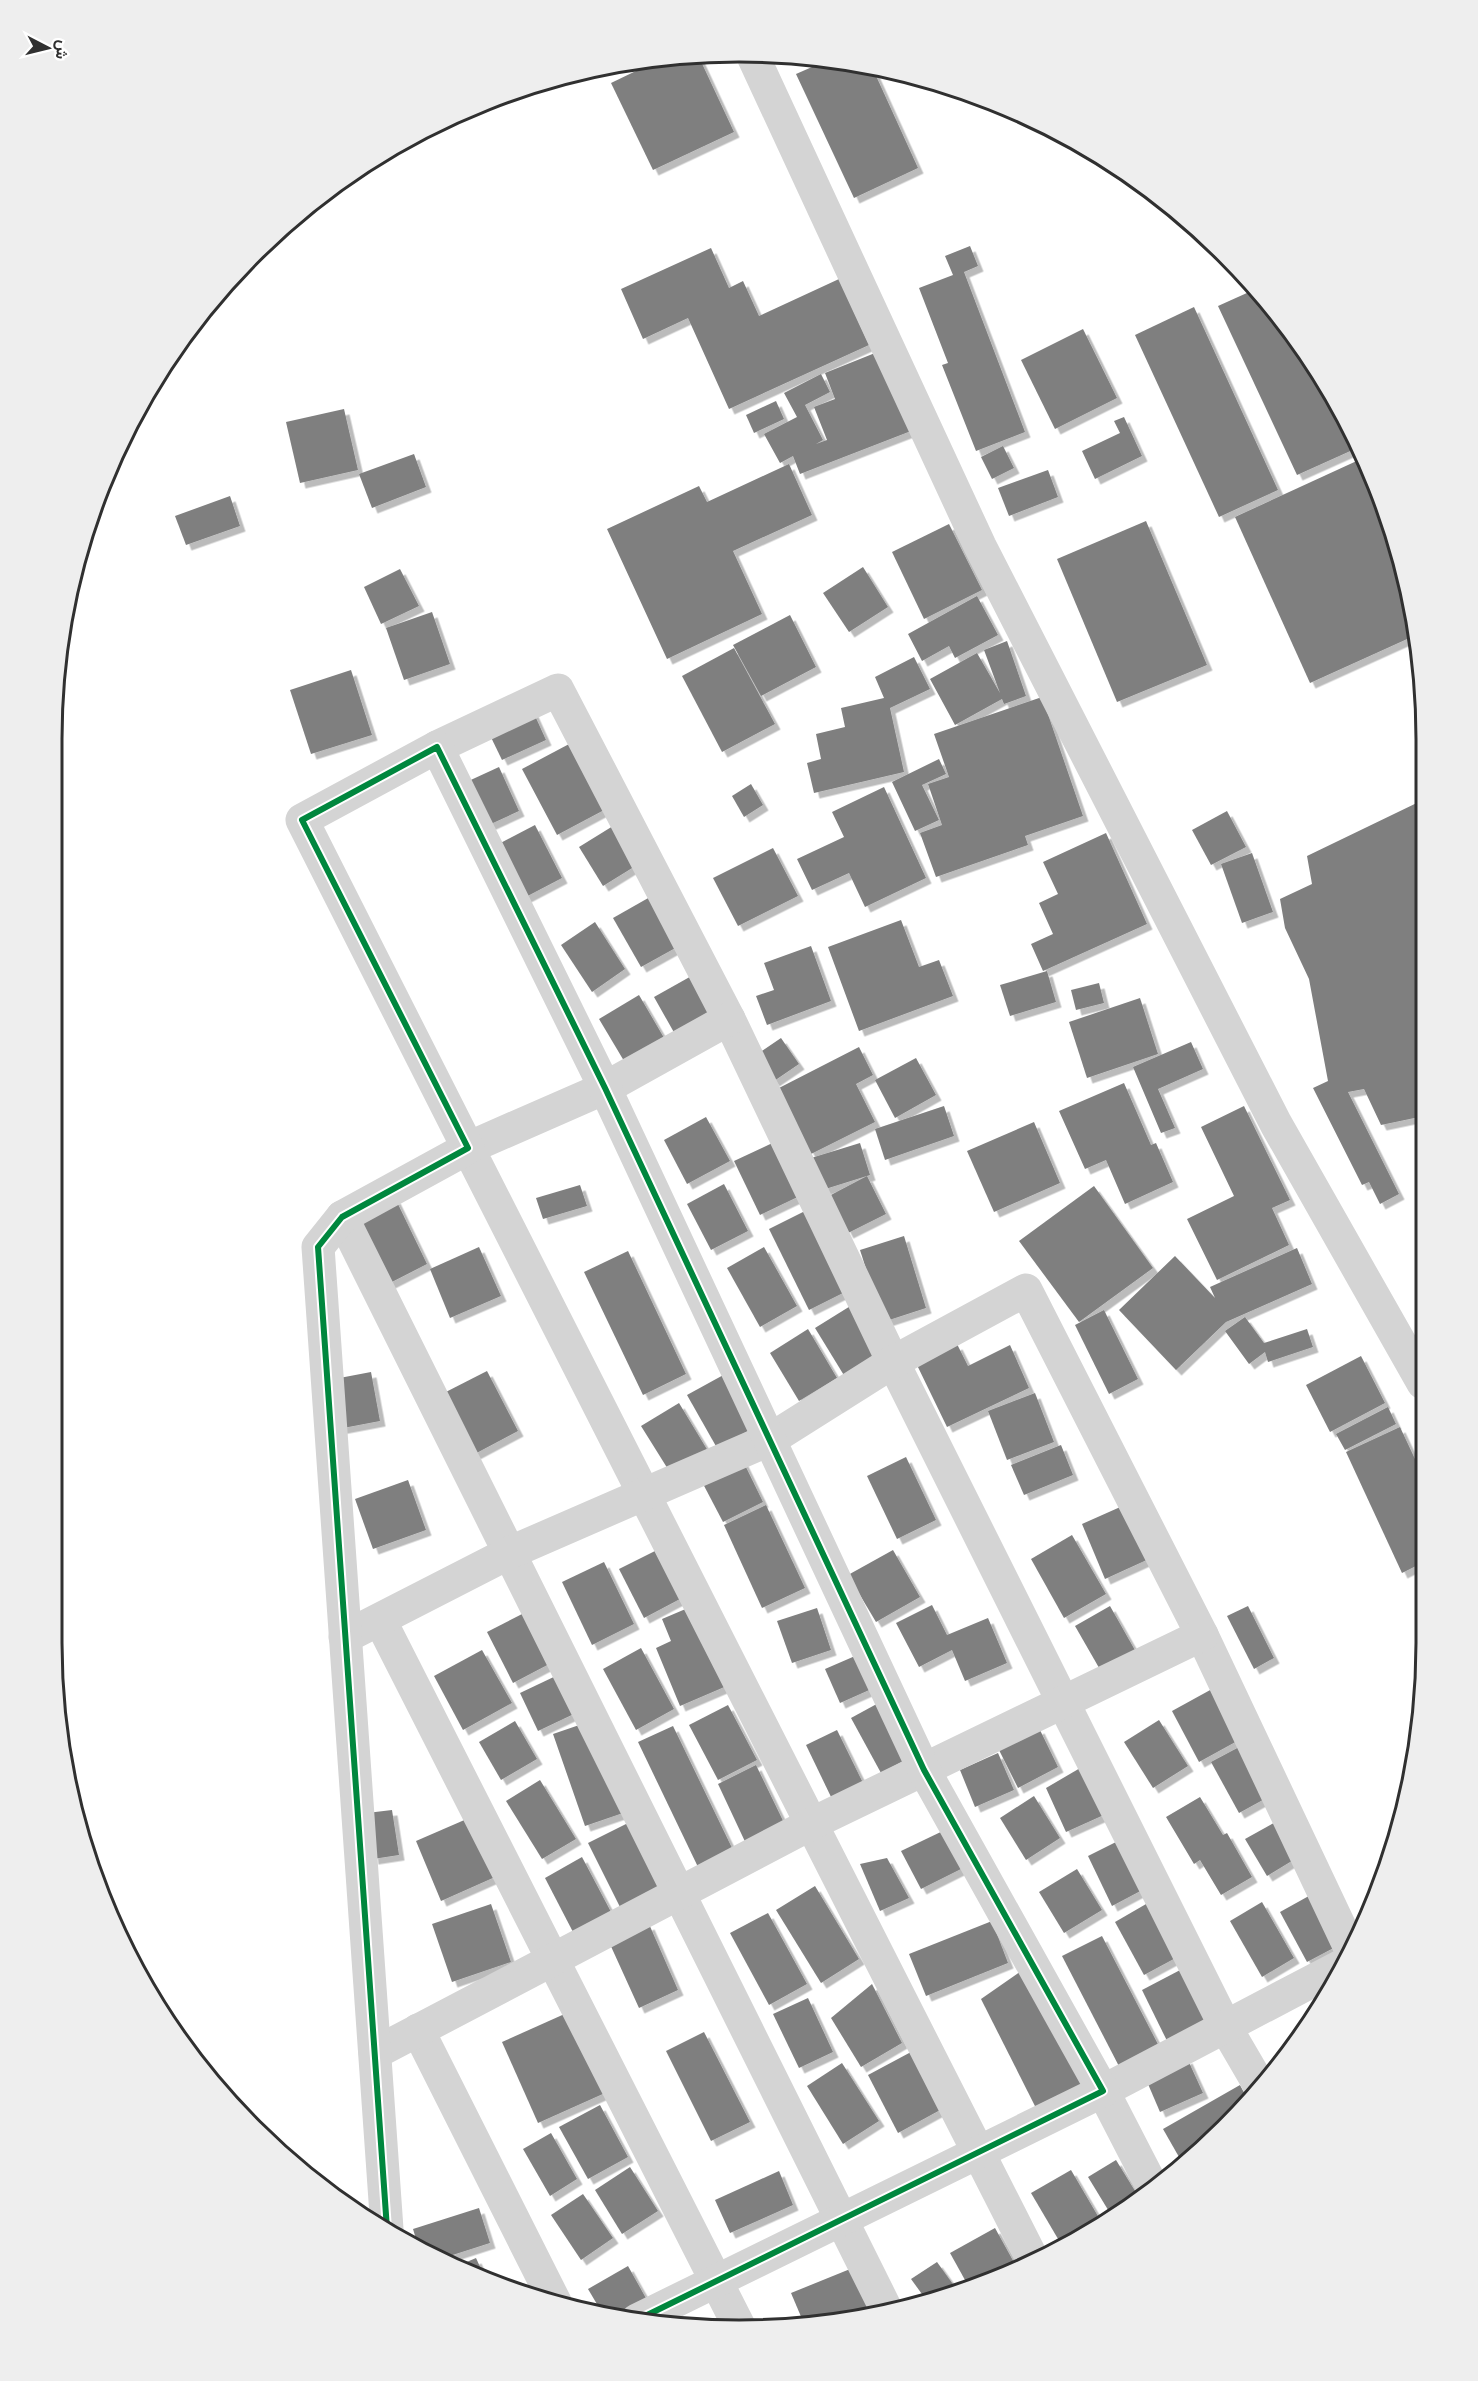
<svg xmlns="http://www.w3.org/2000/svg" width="1478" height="2381" font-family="Poppins,Vazirmatn,sans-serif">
  <defs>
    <filter id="shadow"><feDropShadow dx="5.5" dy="5.5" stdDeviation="0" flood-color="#0004"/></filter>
  </defs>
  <rect width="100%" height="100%" fill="#fff"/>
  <g fill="#7f7f7f" filter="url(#shadow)">
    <path d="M698 55 734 132 653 170 611 83 667 56Z"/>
    <path d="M828 60 872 67 918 168 854 198 796 74Z"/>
    <path d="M970 246 978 266 964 272 1025 432 976 451 942 365 948 363 919 288 953 275 945 256Z"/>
    <path d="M711 248 729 288 743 281 759 316 839 279 869 345 729 409 688 318 643 339 621 289Z"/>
    <path d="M1258 288 1335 395 1357 448 1297 475 1218 306Z"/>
    <path d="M1194 307 1278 490 1219 517 1135 335Z"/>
    <path d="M1083 329 1117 398 1055 429 1021 360Z"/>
    <path d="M880 351 911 431 800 474 793 456 780 463 764 434 797 417 784 393 821 374 830 392 805 405 823 440 816 444 827 440 814 407 835 399 825 373Z"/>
    <path d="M776 401 784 419 754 433 746 415Z"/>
    <path d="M344 409 358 470 300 483 286 422Z"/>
    <path d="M1124 417 1142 456 1095 479 1082 451 1120 433 1114 421Z"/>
    <path d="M1003 446 1014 468 992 479 981 457Z"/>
    <path d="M414 454 426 487 372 508 359 474Z"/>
    <path d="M1361 459 1403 561 1416 635 1310 683 1235 517Z"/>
    <path d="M789 464 812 515 733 551 762 614 667 659 607 529 699 486 707 502Z"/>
    <path d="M1048 470 1058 497 1009 516 998 488Z"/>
    <path d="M230 496 240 526 186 545 175 516Z"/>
    <path d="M1146 521 1207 665 1117 702 1057 559Z"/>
    <path d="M949 524 982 590 924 619 892 552Z"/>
    <path d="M863 567 888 607 849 632 823 593Z"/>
    <path d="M400 569 419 606 381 624 364 587Z"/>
    <path d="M977 596 998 635 955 658 949 646 922 661 908 634Z"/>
    <path d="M432 612 450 664 404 680 386 628Z"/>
    <path d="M790 615 816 667 761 696 733 645Z"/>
    <path d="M1007 641 1026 696 1004 704 1002 699 955 725 930 679 977 653 1000 693 984 650Z"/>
    <path d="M734 648 775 724 722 752 682 676Z"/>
    <path d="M914 657 930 689 890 708 904 772 814 793 807 763 821 759 816 734 845 727 841 708 884 698 875 677Z"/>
    <path d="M351 670 372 735 311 754 290 690Z"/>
    <path d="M1042 697 1083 816 1025 836 1028 845 936 877 920 833 942 825 928 784 949 777 934 734Z"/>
    <path d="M531 707 546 740 502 760 486 727Z"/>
    <path d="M571 743 606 809 557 835 522 769Z"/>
    <path d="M939 759 946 774 922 785 939 820 915 831 892 782Z"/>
    <path d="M499 767 519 811 482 828 462 784Z"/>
    <path d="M751 784 763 805 744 817 732 796Z"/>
    <path d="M884 787 926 878 865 907 849 873 812 890 797 859 844 837 832 812Z"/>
    <path d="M1425 799 1424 1116 1381 1125 1364 1089 1348 1092 1399 1194 1380 1204 1369 1182 1362 1185 1313 1088 1328 1081 1309 979 1285 928 1280 899 1312 884 1307 856Z"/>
    <path d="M1227 811 1246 847 1211 865 1192 830Z"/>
    <path d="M535 825 562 878 518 901 491 848Z"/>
    <path d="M613 826 637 865 603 886 579 847Z"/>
    <path d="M1106 833 1147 924 1043 971 1031 944 1053 934 1039 903 1058 894 1043 862Z"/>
    <path d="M773 848 798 896 738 926 713 878Z"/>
    <path d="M1252 853 1273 912 1242 923 1221 864Z"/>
    <path d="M650 897 679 946 641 967 613 918Z"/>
    <path d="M901 920 919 967 939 960 953 996 859 1031 828 947Z"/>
    <path d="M595 922 625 969 592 992 561 945Z"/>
    <path d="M811 946 831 1001 767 1025 756 996 774 990 764 963Z"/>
    <path d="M1047 971 1056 1002 1010 1016 1000 985Z"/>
    <path d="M695 974 717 1014 676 1036 654 997Z"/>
    <path d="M1099 983 1104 1003 1076 1010 1071 990Z"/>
    <path d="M639 995 667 1043 630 1071 599 1019Z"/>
    <path d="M1140 998 1158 1054 1087 1078 1069 1022Z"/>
    <path d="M781 1038 799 1064 774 1081 756 1055Z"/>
    <path d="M1191 1042 1203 1069 1158 1089 1175 1128 1161 1133 1133 1067Z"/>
    <path d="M859 1047 873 1075 856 1084 875 1122 811 1154 777 1089Z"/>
    <path d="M916 1058 936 1095 895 1118 875 1080Z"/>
    <path d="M1124 1083 1151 1145 1156 1143 1173 1182 1125 1204 1106 1160 1085 1169 1059 1111Z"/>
    <path d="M944 1106 954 1136 885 1160 875 1129Z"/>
    <path d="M1244 1106 1290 1200 1272 1208 1289 1245 1217 1280 1187 1219 1234 1196 1201 1127Z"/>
    <path d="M706 1117 730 1161 687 1184 664 1140Z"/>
    <path d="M1034 1122 1060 1183 994 1212 967 1151Z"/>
    <path d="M783 1138 808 1192 760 1215 734 1161Z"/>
    <path d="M860 1143 870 1175 819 1191 808 1159Z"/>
    <path d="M867 1176 886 1214 848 1233 829 1196Z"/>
    <path d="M724 1184 748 1231 711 1250 687 1204Z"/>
    <path d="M580 1185 587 1206 543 1219 536 1198Z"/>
    <path d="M1094 1186 1153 1268 1079 1322 1019 1241Z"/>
    <path d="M395 1198 427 1264 386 1285 353 1219Z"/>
    <path d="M811 1208 851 1289 809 1310 769 1229Z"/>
    <path d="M904 1236 926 1308 883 1322 860 1250Z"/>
    <path d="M479 1247 501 1296 450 1318 430 1269Z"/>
    <path d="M764 1247 797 1306 760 1327 727 1268Z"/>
    <path d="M1297 1248 1312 1284 1226 1322 1176 1370 1119 1310 1175 1256 1215 1298 1210 1287Z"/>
    <path d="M628 1251 686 1374 643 1395 584 1272Z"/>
    <path d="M852 1305 882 1354 845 1377 815 1328Z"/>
    <path d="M1104 1310 1138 1379 1109 1394 1075 1325Z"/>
    <path d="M1245 1317 1264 1343 1307 1329 1313 1347 1268 1362 1265 1352 1249 1364 1225 1331Z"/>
    <path d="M808 1329 837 1378 799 1401 770 1353Z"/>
    <path d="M957 1344 968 1366 1010 1345 1029 1388 947 1427 916 1363Z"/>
    <path d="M1361 1356 1385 1403 1330 1432 1306 1385Z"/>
    <path d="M487 1371 518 1431 469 1457 438 1396Z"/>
    <path d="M371 1372 380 1421 338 1429 329 1380Z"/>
    <path d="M727 1373 757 1426 717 1448 687 1395Z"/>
    <path d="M1035 1393 1054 1442 1007 1460 988 1411Z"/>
    <path d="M679 1403 708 1451 671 1474 641 1426Z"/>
    <path d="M1388 1407 1396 1424 1345 1450 1336 1434Z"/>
    <path d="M1400 1427 1422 1474V1563L1402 1573 1346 1452Z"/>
    <path d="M1061 1445 1073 1475 1024 1495 1011 1465Z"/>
    <path d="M906 1457 936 1520 897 1539 867 1476Z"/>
    <path d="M742 1459 763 1502 723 1522 701 1480Z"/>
    <path d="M408 1480 426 1530 373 1549 355 1499Z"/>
    <path d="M1127 1504 1151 1558 1105 1579 1082 1524Z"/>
    <path d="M766 1505 805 1588 762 1608 724 1525Z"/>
    <path d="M1072 1535 1106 1594 1064 1618 1031 1559Z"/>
    <path d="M893 1550 920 1597 876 1622 848 1575Z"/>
    <path d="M655 1551 680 1599 644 1618 619 1569Z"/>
    <path d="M604 1562 634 1624 592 1645 562 1582Z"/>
    <path d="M695 1605 729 1685 680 1706 656 1648 671 1641 662 1619Z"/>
    <path d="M932 1605 947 1635 988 1618 1007 1663 965 1681 952 1650 919 1667 896 1623Z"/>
    <path d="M1110 1606 1136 1652 1102 1673 1075 1626Z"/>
    <path d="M1248 1606 1274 1658 1254 1669 1227 1616Z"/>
    <path d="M817 1608 831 1650 792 1663 777 1621Z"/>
    <path d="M526 1612 553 1662 513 1683 487 1632Z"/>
    <path d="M641 1648 674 1709 636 1730 603 1669Z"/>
    <path d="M482 1650 512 1703 463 1730 434 1676Z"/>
    <path d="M862 1653 876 1687 840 1703 825 1669Z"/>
    <path d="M560 1674 578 1712 538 1731 520 1693Z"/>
    <path d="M1212 1689 1239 1740 1199 1762 1172 1711Z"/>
    <path d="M884 1700 914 1755 881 1773 851 1718Z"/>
    <path d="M728 1705 757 1760 718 1780 689 1725Z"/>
    <path d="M1159 1720 1188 1766 1153 1788 1124 1742Z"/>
    <path d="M515 1721 537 1759 501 1780 479 1742Z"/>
    <path d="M591 1721 623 1813 585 1826 553 1734Z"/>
    <path d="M673 1726 733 1850 698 1867 638 1742Z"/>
    <path d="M1039 1728 1058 1767 1018 1788 998 1748Z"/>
    <path d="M837 1730 864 1785 833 1801 806 1745Z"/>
    <path d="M1243 1745 1270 1796 1239 1813 1211 1762Z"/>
    <path d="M998 1753 1014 1790 975 1807 960 1770Z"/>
    <path d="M1087 1764 1106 1814 1066 1832 1046 1788Z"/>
    <path d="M756 1765 787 1829 748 1848 718 1784Z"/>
    <path d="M540 1780 576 1839 542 1859 506 1801Z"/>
    <path d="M1034 1796 1060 1838 1026 1860 1000 1818Z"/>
    <path d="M1200 1797 1223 1835 1227 1833 1252 1877 1221 1895 1200 1860 1194 1864 1166 1817Z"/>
    <path d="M392 1810 399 1855 373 1859 367 1813Z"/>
    <path d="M469 1818 495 1877 441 1901 416 1841Z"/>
    <path d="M1279 1820 1300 1856 1267 1876 1245 1839Z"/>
    <path d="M630 1822 665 1890 622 1911 588 1843Z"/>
    <path d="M947 1829 965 1867 921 1889 901 1851Z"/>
    <path d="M1124 1838 1148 1887 1112 1906 1088 1856Z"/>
    <path d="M582 1857 611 1912 573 1932 545 1878Z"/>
    <path d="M887 1858 909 1898 880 1911 860 1864Z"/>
    <path d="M1077 1869 1102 1910 1064 1933 1039 1892Z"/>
    <path d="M815 1886 859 1959 821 1983 776 1910Z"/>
    <path d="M1316 1892 1343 1943 1307 1962 1280 1912Z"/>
    <path d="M1153 1900 1183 1954 1144 1975 1115 1922Z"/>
    <path d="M1262 1902 1294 1958 1262 1977 1230 1921Z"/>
    <path d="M491 1904 511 1962 452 1982 432 1924Z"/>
    <path d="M768 1913 807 1984 769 2005 730 1933Z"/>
    <path d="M992 1921 1008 1963 926 1996 909 1954Z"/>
    <path d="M649 1924 678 1990 639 2008 609 1942Z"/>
    <path d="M1102 1936 1163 2054 1123 2074 1062 1956Z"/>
    <path d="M1184 1968 1215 2029 1172 2051 1142 1990Z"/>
    <path d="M1024 1969 1084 2089 1039 2114 981 1999Z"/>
    <path d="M872 1984 902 2043 861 2067 831 2018Z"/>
    <path d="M808 1998 833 2052 799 2068 773 2014Z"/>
    <path d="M569 2012 605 2093 538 2123 502 2042Z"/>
    <path d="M704 2032 750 2122 711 2141 666 2051Z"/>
    <path d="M911 2052 942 2109 898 2133 868 2075Z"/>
    <path d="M1187 2058 1203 2093 1160 2112 1145 2077Z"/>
    <path d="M842 2063 879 2121 843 2144 807 2086Z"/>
    <path d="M1240 2085 1249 2102 1225 2129 1183 2164 1163 2129Z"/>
    <path d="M600 2105 628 2157 588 2179 559 2127Z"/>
    <path d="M551 2133 577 2179 550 2196 523 2149Z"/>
    <path d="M1116 2160 1140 2199 1113 2218 1088 2177Z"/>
    <path d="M630 2167 658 2211 622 2234 595 2190Z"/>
    <path d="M1071 2170 1102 2223 1061 2244 1031 2193Z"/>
    <path d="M779 2171 793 2205 730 2233 715 2200Z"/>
    <path d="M583 2194 613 2238 581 2260 551 2215Z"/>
    <path d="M479 2208 490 2243 437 2260 419 2249 413 2229Z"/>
    <path d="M995 2228 1016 2266 970 2289 950 2253Z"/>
    <path d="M476 2258 486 2280 455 2267Z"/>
    <path d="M937 2262 960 2294 927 2301 911 2279Z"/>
    <path d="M860 2265 879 2313 829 2324 805 2326 791 2293Z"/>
    <path d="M628 2266 647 2300 616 2318 604 2316 588 2289Z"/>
  </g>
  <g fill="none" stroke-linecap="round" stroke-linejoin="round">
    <g stroke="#d4d4d4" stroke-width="33">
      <path d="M752 54 980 546 1276 1124 1423 1383"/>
      <path d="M437 747 558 690 729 1019 893 1362 1226 2028 1261 2088"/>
      <path d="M729 1019 605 1088 468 1148 1032 2258"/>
      <path d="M342 1217 887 2311"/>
      <path d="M380 1620 741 2330"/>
      <path d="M345 1637 511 1552 771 1439 893 1362 1026 1290 1202 1635 1350 1948"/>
      <path d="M418 2030 556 2304"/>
      <path d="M375 2053 811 1824 1202 1635"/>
      <path d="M1153 2188 1103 2091 1339 1967"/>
      <path d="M387 2229 318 1247 342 1217 468 1148 302 820 437 747 605 1088 924 1770 1103 2091 637 2320"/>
    </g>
    <defs>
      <path id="cycleway" d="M387 2229 318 1247 342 1217 468 1148 302 820 437 747 605 1088 924 1770 1103 2091 637 2320"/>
    </defs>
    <use href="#cycleway" stroke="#fff" stroke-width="10"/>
    <use href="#cycleway" stroke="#00873e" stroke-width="6"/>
  </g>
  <path d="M0 0H1478V2381H0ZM739 62H739A677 677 0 0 1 1416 739V1643A677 677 0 0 1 739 2320H739A677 677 0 0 1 62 1643V739A677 677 0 0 1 739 62Z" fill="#eee" fill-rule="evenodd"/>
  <path fill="none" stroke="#303030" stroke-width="3" d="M739 62H739A677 677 0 0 1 1416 739V1643A677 677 0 0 1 739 2320H739A677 677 0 0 1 62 1643V739A677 677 0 0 1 739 62Z"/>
  <g transform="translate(48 48) rotate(97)" stroke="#ffffff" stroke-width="4.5" paint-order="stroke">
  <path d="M0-4.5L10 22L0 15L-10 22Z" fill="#303030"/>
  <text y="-9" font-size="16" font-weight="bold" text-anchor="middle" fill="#303030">ش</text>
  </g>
</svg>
